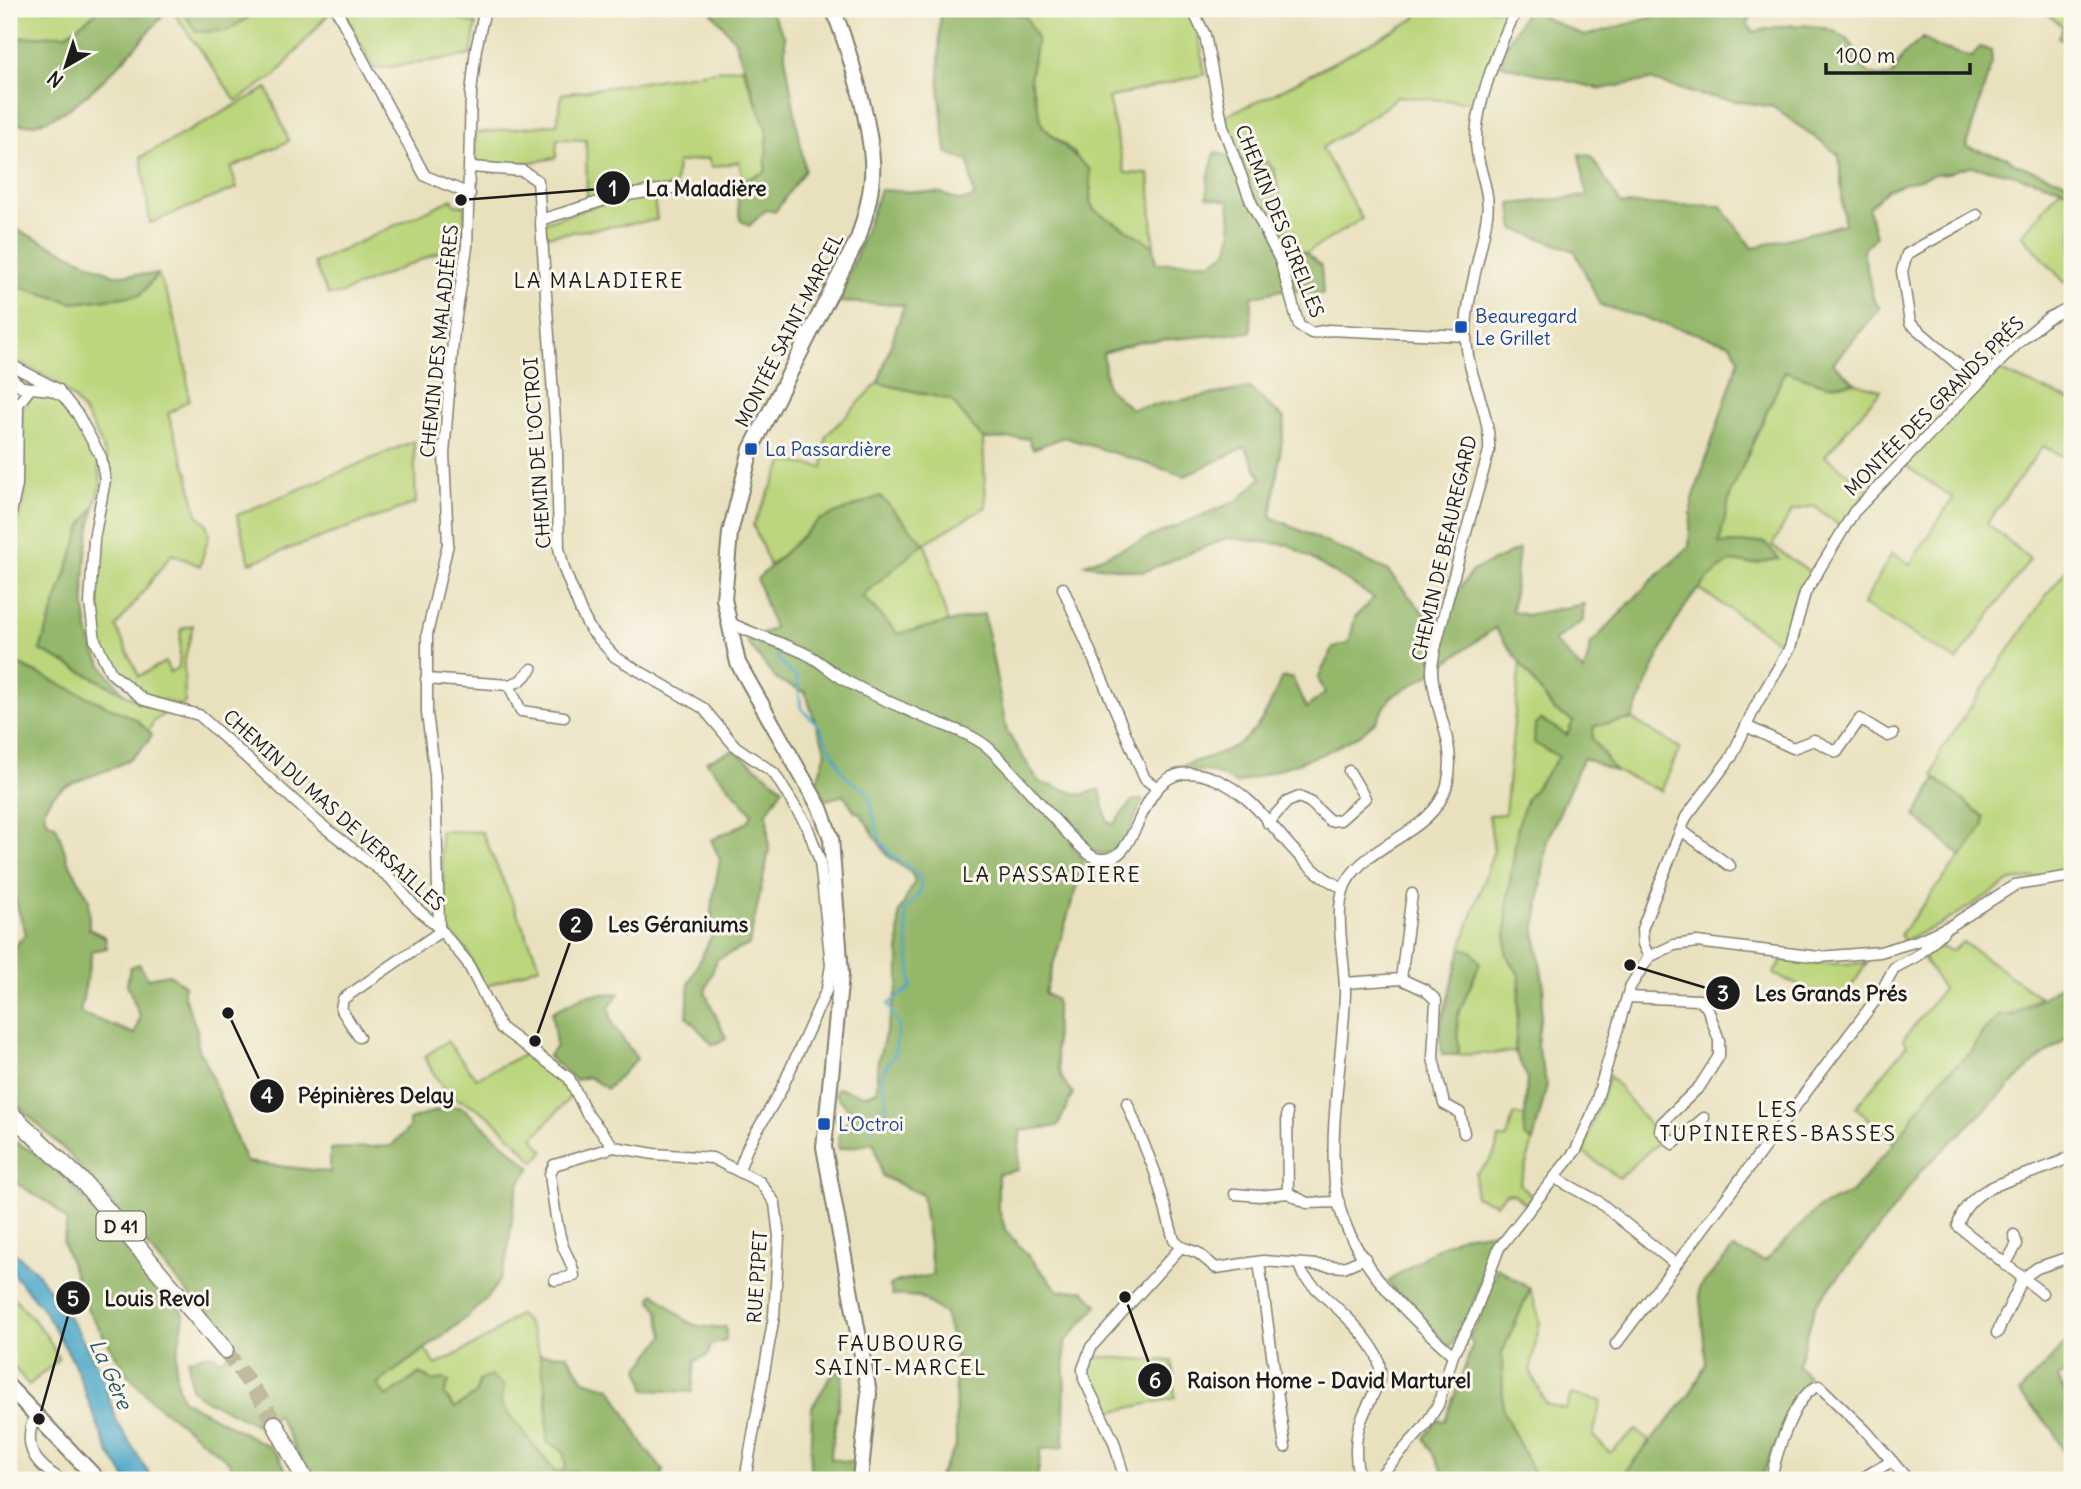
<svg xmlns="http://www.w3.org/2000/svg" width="2081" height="1489" font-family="Delius,sans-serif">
  <rect width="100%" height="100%" fill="#fbf7ec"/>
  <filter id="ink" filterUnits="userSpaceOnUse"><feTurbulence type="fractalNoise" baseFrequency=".0143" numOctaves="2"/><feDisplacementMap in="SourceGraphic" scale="14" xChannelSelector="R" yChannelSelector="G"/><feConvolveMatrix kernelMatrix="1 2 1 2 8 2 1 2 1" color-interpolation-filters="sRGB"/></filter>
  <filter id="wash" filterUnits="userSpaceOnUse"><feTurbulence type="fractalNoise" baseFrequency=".00686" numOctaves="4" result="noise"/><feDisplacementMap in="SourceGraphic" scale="28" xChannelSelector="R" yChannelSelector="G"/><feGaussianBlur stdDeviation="1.57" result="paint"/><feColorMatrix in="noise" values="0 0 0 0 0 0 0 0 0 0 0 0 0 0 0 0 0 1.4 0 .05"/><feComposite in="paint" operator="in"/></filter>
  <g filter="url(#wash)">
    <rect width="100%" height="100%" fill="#e9e1be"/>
    <g fill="#bbd67b" stroke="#6c794c" stroke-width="2">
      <path d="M9 9H101L67 34 9 39Z"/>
      <path d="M171 9H327L329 13 276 75 236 101Z"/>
      <path d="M343 9H458L460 19 476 24 471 55 374 69Z"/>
      <path d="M1003 9H1188L1197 28 1205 74 1108 98 1125 173 1149 174 1154 246 1094 210 1090 202 1091 190 1075 153 1043 127 1030 79 1037 38 1026 17Z"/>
      <path d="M1416 9H1510L1476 103 1396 96 1387 106 1322 148 1362 219 1306 253 1290 246 1274 169 1262 161 1251 164 1238 157 1224 116 1272 95 1415 19 1418 13Z"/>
      <path d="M2042 9H2072V44L2058 37 2063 27Z"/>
      <path d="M742 67 768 134 765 172 743 180 739 162 711 167 709 158 677 163 675 186 593 201 587 196 586 140 557 139 556 158C536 161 491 171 474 159L476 133 557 124 562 94Z"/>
      <path d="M267 88 289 141 231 168 237 188 150 223 141 157Z"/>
      <path d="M2061 188 2072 191V274L2065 283 2022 235Z"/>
      <path d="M654 197 657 220 545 236 544 224 548 221 611 201Z"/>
      <path d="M452 199 455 205 466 206 463 242 340 294 328 295 314 263Z"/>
      <path d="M158 274 171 306 186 367 189 400 168 414 188 474 197 515 206 522 209 535 200 566 172 554 116 627 139 676 165 662 170 672 179 667 181 629 193 625 184 663 185 702 182 706C169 702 152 700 140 694 68 657 99 533 111 472 101 437 81 396 48 378 35 370 21 365 9 357V284L74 303 140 295Z"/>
      <path d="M1995 369 2072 401V461L2043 446 1987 523 2030 559 1957 661 1863 605 1892 553 1910 564 1953 498 1903 464Z"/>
      <path d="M1785 371 1827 385 1855 383 1881 390 1825 456 1869 489 1841 527 1814 506 1792 511 1772 546 1811 573 1785 646 1699 589 1713 572 1732 561 1751 564 1764 542 1718 544 1731 492Z"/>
      <path d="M878 383 952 400 983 439 986 507 925 543 948 622 898 634 862 595 819 520 770 566 753 525 784 461 823 467 826 436Z"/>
      <path d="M37 395 56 399 69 409 97 458 101 482 95 506 82 526 40 650 138 701 168 711 154 721 148 732 9 660V545L25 499 21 411 30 399Z"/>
      <path d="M414 441 416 503 250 563 237 515Z"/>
      <path d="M2072 562V872L2011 881 1939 925 1905 940 1900 935 1984 826V817L1933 776 1940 752 2045 597Z"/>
      <path d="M1520 662 1553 710 1574 722 1567 735 1542 720 1560 757 1526 800 1518 826 1507 903 1506 953 1520 977 1515 1052 1459 1055 1457 1017 1480 963 1472 952 1461 948 1494 850 1489 815 1505 814Z"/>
      <path d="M1632 719 1680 748 1661 791 1615 771 1592 738 1594 726Z"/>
      <path d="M440 831 482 832 540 966 484 987 467 951 446 929Z"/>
      <path d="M1963 942 2040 997 1983 1031 1972 1052 1941 1078 1894 1143 1856 1107 1907 1045 1903 1039 1943 989 1923 957 1940 947 1952 951Z"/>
      <path d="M1782 960 1834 964 1867 963 1840 1004 1773 974Z"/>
      <path d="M447 1041 476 1078 529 1052 562 1075 574 1093 533 1138 544 1151 535 1162C509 1136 486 1104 448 1097L424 1057Z"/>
      <path d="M1609 1075 1661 1140 1619 1178 1583 1152Z"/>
      <path d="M1513 1115 1525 1116 1524 1136 1533 1142 1520 1184 1532 1197 1525 1204 1514 1194 1506 1193 1496 1204 1475 1196 1476 1173C1490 1164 1496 1153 1499 1138H1507Z"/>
      <path d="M1530 1289 1540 1321 1530 1371 1546 1404 1566 1409 1571 1394 1601 1401 1593 1436 1610 1453 1636 1430 1649 1441 1619 1480H1537L1503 1411 1502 1353Z"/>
      <path d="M9 1292 45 1333 59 1359 29 1385 9 1362Z"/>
      <path d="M519 1314C546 1336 548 1409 547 1442L563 1450 566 1469 556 1473 501 1404 476 1394 455 1408 433 1381 419 1374 387 1397 376 1384 425 1350 436 1365 486 1339Z"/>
      <path d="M1097 1357 1172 1361 1175 1398 1110 1412 1104 1410 1087 1373 1088 1358Z"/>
    </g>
    <g fill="#94b76b" stroke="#586a44" stroke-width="2">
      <path d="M101 9H169C138 43 59 145 9 121V39L67 34Z"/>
      <path d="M182 9H246L249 17 227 31 196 32Z"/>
      <path d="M709 9H769L785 37V56L805 170 775 212 766 210 749 226 740 220 736 183 765 172 768 134 734 39Z"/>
      <path d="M940 9H1003L1026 17 1037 38 1030 79 1043 127 1090 170V202L1094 210 1154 246 1156 263 1212 262 1227 252 1232 233 1229 201 1207 197 1208 178 1215 152 1251 164 1267 161 1274 169 1290 246 1306 253 1321 265 1323 294 1285 289 1252 297 1251 332 1139 342 1103 353 1107 387 1131 409 1249 388 1285 419 1271 517 1387 570 1434 625 1472 571 1519 549 1512 611 1526 615 1584 604 1583 621 1554 641 1584 672 1591 644 1650 582 1689 547 1692 502 1739 359 1731 344 1600 305 1575 251 1514 229 1511 204 1587 196 1579 154 1591 156 1621 204 1721 206 1752 248 1844 224 1839 155 1773 107 1699 95 1650 80 1601 89 1501 65 1507 44 1527 9 1584 36 1661 15 1663 9H1756L1747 24 1754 32C1783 24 1832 18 1853 46 1857 50 1856 57 1859 62 1866 75 1878 78 1892 75L1904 54 1923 38 1935 46 1972 57 1980 47 1991 51 1992 62 1966 147 2008 158 2016 164 2072 184V191C2038 182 2005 170 1970 167 1958 166 1951 176 1939 173L1888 189 1868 208 1876 236 1863 250 1873 298 1880 309 1833 363 1855 383 1827 385 1785 371 1731 492 1719 544 1765 542 1779 559 1751 564 1732 561C1678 592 1656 664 1632 719L1594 726 1592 738 1615 771 1583 758 1547 841 1535 933 1544 987 1537 1045 1547 1085 1533 1142 1524 1136 1527 1077 1515 1052 1520 977 1506 953 1507 903 1518 826 1526 800 1559 757 1534 743 1535 725 1542 720 1567 735 1573 721 1554 710 1495 628 1424 678 1391 697 1376 721 1361 734 1323 754 1236 784C1214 769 1198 769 1172 771L1170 769C1236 749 1256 747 1281 678L1292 677 1306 708 1325 693 1318 678 1333 648 1349 643 1355 617 1374 598 1289 545 1227 538 1143 572 1085 564 1239 500 1261 478 1245 447 1185 476 1064 437 1033 449 1028 438 983 439 951 400 878 383 904 305 839 302 880 190 941 193 960 201 974 198 969 162 946 152 939 87Z"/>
      <path d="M9 226 114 275 158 274 140 295 74 303 9 284Z"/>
      <path d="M880 496 924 543 862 596 898 634 984 614 1007 732 1039 782 1081 795 1100 789 1107 821 1113 825 1132 801 1143 799C1120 848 1127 869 1070 841L1084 861 1045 993 1056 1000C1057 1031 1049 1071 1073 1093L1058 1126 1020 1131 1018 1170 998 1174V1207L1006 1231 1059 1291 1083 1290 1098 1305 1065 1342 1064 1447 1041 1449 1037 1480H937L956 1446 955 1350 945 1314 920 1297 892 1295 890 1285 899 1281 933 1275 922 1195 882 1176 874 1143 839 1149C835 1133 844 1126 853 1114L835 1094 837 1088 865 1095 877 1091V1065L899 983V913L915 881 912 874 887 855 860 813 855 812 844 795 826 800 815 787 826 752 805 692 777 680 747 642 774 628 757 579 819 520Z"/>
      <path d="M95 506C84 550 78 607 94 650 101 667 113 680 125 694L40 650 82 526Z"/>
      <path d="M9 660 137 720 152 735C125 783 56 770 44 811L46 820 56 826 68 861 89 899V929L105 937 107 948 92 951 80 1013 135 1034 140 1017 127 984 130 967 139 964 148 978 169 974 184 985V996L197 1030 198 1050 205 1060 246 1162 330 1172V1149L391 1146 409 1128V1120L451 1106 463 1108 531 1168C527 1173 521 1179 519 1185 508 1213 514 1249 499 1280 482 1316 407 1358 377 1385L387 1397 419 1374 433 1381 444 1379 449 1382 444 1395 455 1408 476 1394 479 1380 491 1376 504 1386 501 1404 556 1473 566 1469 563 1450 547 1442 548 1398 539 1354 567 1355 584 1380 611 1388 647 1451 663 1470 660 1480H582L574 1470 550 1480H312L277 1414 263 1428 200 1397 191 1388 188 1359 211 1354 221 1360 235 1348 68 1153 9 1097V946L13 948 26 934 14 897 9 898Z"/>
      <path d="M734 750 783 788 767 812 769 851 749 945 717 959 705 992 726 1038 713 1045 687 1017 689 983 713 933 711 909 720 859 711 840 748 822 752 813 706 761Z"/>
      <path d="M1936 779 1984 817V826L1962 857 1915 816Z"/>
      <path d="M1461 948 1472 951 1480 963 1457 1017 1459 1055H1442L1440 1028Z"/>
      <path d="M2072 978V1034L2034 1063 1920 1172 1888 1217 1816 1304 1798 1365 1808 1377 1759 1480H1619L1690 1394 1706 1364 1699 1288 1733 1249 1765 1261 1818 1208 1851 1193 1894 1143 1941 1078 1972 1052 1983 1032 2000 1015H2016Z"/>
      <path d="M619 993 609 1008 613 1025 637 1059 607 1089 589 1077 576 1080 548 1057 556 1046 552 1012 586 995Z"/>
      <path d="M9 1139 51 1161 181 1310 184 1317C179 1345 169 1374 183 1400L268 1446 279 1456 290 1480H241L227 1460 153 1402 127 1374 88 1310 63 1243 67 1221 52 1205 9 1179Z"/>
      <path d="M1502 1230 1484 1268 1469 1318 1450 1347 1404 1304 1388 1282 1432 1251 1461 1236Z"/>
      <path d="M1497 1267 1530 1289 1502 1353 1503 1411 1537 1480H1448L1424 1438 1437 1420 1445 1421 1473 1344 1469 1337 1479 1320Z"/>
      <path d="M654 1293C687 1317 681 1330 726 1327V1341L711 1345 708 1355 695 1361 692 1392 646 1390 639 1368 664 1336 658 1310 651 1299Z"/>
      <path d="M2066 1342 2072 1348V1369L2058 1378 2072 1408V1472L2054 1431 2019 1393Z"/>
      <path d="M834 1371 843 1374 830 1459 858 1463 856 1480H810L812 1407Z"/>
    </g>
    <path fill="#49a6c7" stroke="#326172" stroke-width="2" d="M9 1248 35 1270 78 1331 101 1373 117 1422 153 1480H127L107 1449 73 1361 43 1309 9 1269Z"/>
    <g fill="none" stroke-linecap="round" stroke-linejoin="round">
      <path stroke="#49a6c7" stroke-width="2.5" d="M777 646 778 660 797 678 801 708 819 726 845 776 868 793C874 813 874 833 887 850 896 863 930 871 919 894 915 900 909 904 905 911L912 987 888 1004 899 1026 894 1056 885 1068 882 1077 888 1115 870 1129"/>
    </g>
  </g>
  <g filter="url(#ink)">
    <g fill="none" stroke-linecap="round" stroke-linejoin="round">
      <path stroke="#c0ba9e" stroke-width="16" stroke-dasharray="16 8" stroke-linecap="butt" d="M225 1350 263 1402 275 1424"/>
      <defs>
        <g id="street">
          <path d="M336 9 425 176 470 194"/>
          <path d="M1192 9 1205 35 1223 127 1251 202 1280 260 1299 326 1312 333 1329 330 1466 336"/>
          <path d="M471 167 523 171 538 181 557 450 559 548 564 569 581 612 590 629 615 657 703 708 735 746 774 773 807 826 820 861 831 965 827 989 780 1092 748 1146 739 1170"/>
          <path d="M1977 215 1907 254 1902 271 1910 323 1978 382"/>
          <path d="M540 220 615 197 679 187"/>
          <path d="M9 364 59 390"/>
          <path d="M9 376 22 387 51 390 63 396 78 415 101 457 105 480 94 539 90 603 95 640 111 673 144 700 199 715 319 823 390 878 416 908 439 928 467 962 501 1028 569 1078 587 1114 614 1147 654 1154 712 1158 760 1182 775 1203 779 1237 774 1316 745 1480"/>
          <path d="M9 522 17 485 18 404 30 389"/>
          <path d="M1063 588 1145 779 1156 787"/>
          <path d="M727 621C754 636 784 642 810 656 824 664 836 676 850 683 870 694 892 703 912 712 936 724 963 729 985 745 1010 764 1079 854 1096 858 1149 872 1130 745 1215 779 1268 800 1291 868 1344 888"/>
          <path d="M426 679 509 685 520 681 532 669"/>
          <path d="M509 685 521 711 564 717"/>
          <path d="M1746 726 1793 748 1814 740 1837 752 1860 719 1888 736 1893 734"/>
          <path d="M1268 823 1287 802 1299 797 1310 802 1330 821 1340 820 1365 798 1349 771"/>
          <path d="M1681 830 1730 866"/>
          <path d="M439 928 435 775 427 713V634L448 544 444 454 454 329 467 247 471 93 476 49 485 9"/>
          <path d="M1649 957 1643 944 1642 929 1686 817 1732 756 1756 705 1790 648 1805 593 1854 512 2018 343 2048 318 2072 306"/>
          <path d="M1401 979 1425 990 1436 1000 1433 1058 1444 1104 1460 1113 1464 1133"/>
          <path d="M1345 983 1401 979 1412 894"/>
          <path d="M1627 997 1699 1000 1707 1007 1719 1040V1056L1700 1086 1662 1123 1660 1130 1673 1144 1704 1118"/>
          <path d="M359 1037 341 1009 343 999 441 931"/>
          <path d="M1127 1103 1155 1172 1174 1240 1181 1247 1198 1253 1216 1268 1263 1261 1344 1267 1365 1258"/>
          <path d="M1287 1113 1288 1193"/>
          <path d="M2072 1155C2037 1179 1969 1177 1958 1226L2023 1278 2037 1268 2072 1256"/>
          <path d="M1555 1178 1599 1202 1674 1263"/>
          <path d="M1235 1194 1259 1196 1288 1193 1307 1203 1339 1202"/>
          <path d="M1259 1262 1285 1447"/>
          <path d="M1299 1265 1303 1275C1325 1299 1357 1322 1374 1350 1390 1378 1369 1397 1361 1421 1354 1439 1355 1462 1360 1480"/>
          <path d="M2005 1265 2017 1244 2014 1235"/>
          <path d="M555 1280 574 1276C573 1261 564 1254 561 1240 555 1219 553 1196 550 1174L554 1165 614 1147"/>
          <path d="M1997 1333 2023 1278 2042 1293"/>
          <path d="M1616 1344 1880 994 1894 968 1917 956 1943 932"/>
          <path d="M1453 1355C1404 1312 1342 1253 1335 1184 1329 1121 1343 1057 1345 994 1346 963 1332 910 1346 883 1369 841 1433 835 1447 785 1458 744 1434 712 1432 672 1432 652 1441 629 1445 609 1459 556 1474 504 1489 451 1491 411 1467 377 1466 337 1465 299 1482 253 1487 215 1491 188 1476 167 1476 141 1476 102 1500 43 1517 9"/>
          <path d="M35 1415C22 1447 34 1463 61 1480"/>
          <path d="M1125 1480 1114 1442 1084 1379 1083 1369 1091 1347 1181 1247"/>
          <path d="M1376 1480 1424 1427 1438 1405 1453 1355 1474 1315 1499 1248 1576 1150 1593 1112 1630 987 1649 957 1674 945 1697 942 1819 957 1880 952 1917 941 1952 925 2015 885 2072 876"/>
          <path d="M1771 1480C1775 1457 1794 1393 1819 1386L1866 1431 1908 1480"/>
          <path d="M1859 1480 1892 1461"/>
        </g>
        <g id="secondary">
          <path d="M833 9C849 49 869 117 872 160 874 186 866 214 858 239L751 449 730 533 724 599 738 663 820 808 831 838 841 974 824 1147 869 1393 860 1480"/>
          <path d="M9 1387 98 1480"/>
        </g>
        <g id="primary">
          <path d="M9 1112 84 1183 225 1350"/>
          <path d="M275 1424 305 1480"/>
        </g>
      </defs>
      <use href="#street" stroke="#827e6d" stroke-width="13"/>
      <use href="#secondary" stroke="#827e6d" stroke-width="18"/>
      <use href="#primary" stroke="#827e6d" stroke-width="19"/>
      <use href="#street" stroke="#fff" stroke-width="10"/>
      <use href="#secondary" stroke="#fff" stroke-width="14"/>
      <use href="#primary" stroke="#fff" stroke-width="16"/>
    </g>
  </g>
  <g fill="#1a4fb4" stroke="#fbf7ec" stroke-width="2.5">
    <rect x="1454" y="320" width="14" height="14" rx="3.5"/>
    <rect x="744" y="442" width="14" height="14" rx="3.5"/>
    <rect x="817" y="1117" width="14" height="14" rx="3.5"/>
  </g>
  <g text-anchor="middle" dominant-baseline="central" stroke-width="6" stroke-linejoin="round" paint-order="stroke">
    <rect fill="#fbf7ec" stroke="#5f5e5a" stroke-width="2" x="96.5" y="1211.5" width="49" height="29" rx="5"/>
    <g font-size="18" font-weight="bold" fill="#1c1c1c">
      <text x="121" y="1226">D 41</text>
    </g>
    <g font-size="19" fill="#1c1c1c" stroke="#fbf7ec">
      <text transform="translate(1280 221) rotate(68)">CHEMIN DES GIRELLES</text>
      <text transform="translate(789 330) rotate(-63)">MONTÉE SAINT-MARCEL</text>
      <text transform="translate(439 341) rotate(-84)">CHEMIN DES MALADIÈRES</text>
      <text transform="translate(1934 406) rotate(-45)">MONTÉE DES GRANDS PRÉS</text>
      <text transform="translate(537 453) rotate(-94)">CHEMIN DE L'OCTROI</text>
      <text transform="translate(1444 548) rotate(-77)">CHEMIN DE BEAUREGARD</text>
      <text transform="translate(334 810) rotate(42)">CHEMIN DU MAS DE VERSAILLES</text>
      <text transform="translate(757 1277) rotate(-86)">RUE PIPET</text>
    </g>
    <g font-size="19" fill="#164399" stroke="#fbf7ec" text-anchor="start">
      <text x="1475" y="316">Beauregard<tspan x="1475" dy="22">Le Grillet</tspan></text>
      <text x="765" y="449">La Passardière</text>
      <text x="838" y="1124">L'Octroi</text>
    </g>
    <g font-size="21" letter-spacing="2" fill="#1c1c1c" stroke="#fbf7ec">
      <text x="599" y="280">LA MALADIERE</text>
      <text x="1052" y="874">LA PASSADIERE</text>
      <text x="1778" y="1109">LES<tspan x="1778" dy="24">TUPINIERES-BASSES</tspan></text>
      <text x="901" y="1343">FAUBOURG<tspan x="901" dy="24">SAINT-MARCEL</tspan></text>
    </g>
    <g font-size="21" font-style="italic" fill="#305a69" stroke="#fbf7ec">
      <text transform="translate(111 1374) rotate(66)">La Gère</text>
    </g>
  </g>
  <path fill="none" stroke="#1c1c1c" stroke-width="2.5" d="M461 200L613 188M535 1041L576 925M1630 965L1723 993M228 1013L267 1096M39 1419L73 1298M1125 1297L1155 1380"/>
  <g fill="#1c1c1c" stroke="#fbf7ec" stroke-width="2.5">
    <circle cx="461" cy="200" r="7"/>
    <circle cx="535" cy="1041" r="7"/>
    <circle cx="1630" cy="965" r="7"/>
    <circle cx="228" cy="1013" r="7"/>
    <circle cx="39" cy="1419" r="7"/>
    <circle cx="1125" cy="1297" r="7"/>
    <circle cx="613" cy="188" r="18"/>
    <circle cx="576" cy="925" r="18"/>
    <circle cx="1723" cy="993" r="18"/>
    <circle cx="267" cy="1096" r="18"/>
    <circle cx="73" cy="1298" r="18"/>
    <circle cx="1155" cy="1380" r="18"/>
  </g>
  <g font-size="21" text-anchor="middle" font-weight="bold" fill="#fff">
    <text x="613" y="196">1</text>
    <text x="576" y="932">2</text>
    <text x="1723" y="1001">3</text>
    <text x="267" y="1103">4</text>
    <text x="73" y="1306">5</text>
    <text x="1155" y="1388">6</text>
  </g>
  <g font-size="21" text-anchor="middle" font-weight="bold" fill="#1c1c1c" stroke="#fbf7ec" stroke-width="6" stroke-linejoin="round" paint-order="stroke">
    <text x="706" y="196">La Maladière</text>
    <text x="678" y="932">Les Géraniums</text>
    <text x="1831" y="1001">Les Grands Prés</text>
    <text x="376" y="1103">Pépinières Delay</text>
    <text x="157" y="1306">Louis Revol</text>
    <text x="1329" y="1388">Raison Home - David Marturel</text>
  </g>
  <rect width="2081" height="1489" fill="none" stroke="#fbf7ec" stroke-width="35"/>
  <g transform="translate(66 66) rotate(219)" stroke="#fbf7ec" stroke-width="5" paint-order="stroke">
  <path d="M0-5L12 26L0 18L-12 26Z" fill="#1c1c1c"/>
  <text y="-10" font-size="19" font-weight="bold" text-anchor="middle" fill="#1c1c1c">N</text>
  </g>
  <path d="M1826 63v10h144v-10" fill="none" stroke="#1c1c1c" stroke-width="3.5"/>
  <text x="1836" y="63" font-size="21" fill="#1c1c1c" stroke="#fbf7ec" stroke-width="5" paint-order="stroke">100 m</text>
</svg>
